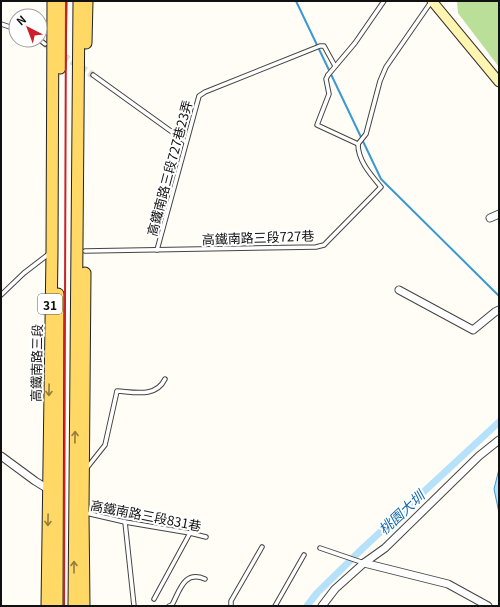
<svg xmlns="http://www.w3.org/2000/svg" width="500" height="607" font-family="Georgia,'Noto Sans TC',serif">
  <rect width="100%" height="100%" fill="#fffdf5"/>
  <path fill="#b9df99" d="M457 1H499V67L458 13Z"/>
  <path fill="#b6e1fa" stroke="#3999d5" d="M499 469V513L494 489Z"/>
  <g fill="none" stroke-linecap="round" stroke-linejoin="round">
    <path stroke="#3999d5" stroke-width="2" d="M296 1 381 179 499 296"/>
    <path stroke="#b6e1fa" stroke-width="7" d="M307 606 317 593 362 549 499 422"/>
    <path stroke="#dbdad3" stroke-width="7" stroke-dasharray="7 3.5" stroke-linecap="butt" d="M45 44 93 75"/>
    <defs>
      <g id="lane">
        <path d="M1 24 16 29"/>
        <path d="M40 40 45 44"/>
        <path d="M93 75 186 142"/>
        <path d="M328 75 326 79 329 94 317 125 358 144"/>
        <path d="M328 75 355 43 384 1"/>
        <path d="M358 144 366 134 380 81 386 67 431 2"/>
        <path d="M157 250 199 96 205 92 320 46H324L335 66"/>
        <path d="M85 251 316 247 324 245 381 187C371 175 358 161 358 144"/>
        <path d="M1 295 24 273 50 253"/>
        <path d="M86 469 105 445 117 391C134 392 156 398 165 379"/>
        <path d="M86 513 125 522 190 533 206 537"/>
        <path d="M125 522 134 606"/>
        <path d="M320 548 364 563"/>
        <path d="M154 599 190 533"/>
        <path d="M169 606 172 605C180 590 184 570 205 579"/>
        <path d="M231 606V601L262 547"/>
        <path d="M275 606 304 555"/>
      </g>
      <g id="street">
        <path d="M490 218 499 214"/>
        <path d="M399 290 473 330 495 312 499 310"/>
        <path d="M1 456 35 481 48 489"/>
        <path d="M364 563 448 584 488 606"/>
        <path d="M322 606 335 589 364 563 385 548 479 456 499 440"/>
      </g>
      <path id="secondary" d="M432 1 499 82"/>
      <g id="primary">
        <path d="M86 43 87 1"/>
        <path d="M60 68 61 1"/>
        <path d="M47 606 52 252 53 1"/>
        <path d="M57 606 58 294"/>
        <path d="M74 606 79 1"/>
        <path d="M84 606 83 512 85 273"/>
      </g>
    </defs>
    <use href="#lane" stroke="#444" stroke-width="5.5"/>
    <use href="#street" stroke="#444" stroke-width="9"/>
    <use href="#secondary" stroke="#333" stroke-width="11"/>
    <use href="#primary" stroke="#222" stroke-width="13"/>
    <use href="#lane" stroke="#fff" stroke-width="3.5"/>
    <use href="#street" stroke="#fff" stroke-width="7"/>
    <use href="#secondary" stroke="#fff5b0" stroke-width="9"/>
    <use href="#primary" stroke="#ffd865" stroke-width="11"/>
    <path stroke="#cb1f29" stroke-width="2" d="M64 606 66 1"/>
  </g>
  <defs><path id="oneway-shaft" d="M-6 0H5M1.5-3L5.5 0L1.5 3" fill="none" stroke-width="1.6" stroke-linecap="round" stroke-linejoin="round"/></defs>
  <g stroke="#947e3f">
    <use href="#oneway-shaft" transform="translate(49 390) rotate(91)"/>
    <use href="#oneway-shaft" transform="translate(75 437) rotate(-89)"/>
    <use href="#oneway-shaft" transform="translate(48 520) rotate(91)"/>
    <use href="#oneway-shaft" transform="translate(74 567) rotate(-90)"/>
  </g>
  <g text-anchor="middle" dominant-baseline="central" stroke-width="4" stroke-linejoin="round" paint-order="stroke">
    <rect fill="#fff" stroke="#585858" stroke-width="1" x="38" y="294" width="24" height="20" rx="3"/>
    <g font-size="12" font-weight="bold" fill="#111">
      <text x="50" y="304">31</text>
    </g>
    <g font-size="13" fill="#111" stroke="#fff">
      <text transform="translate(169 168) rotate(-75)">高鐵南路三段727巷23弄</text>
      <text transform="translate(258 237) rotate(-2)">高鐵南路三段727巷</text>
      <text transform="translate(36 363) rotate(-89)">高鐵南路三段</text>
      <text transform="translate(146 515) rotate(11)">高鐵南路三段831巷</text>
    </g>
    <g font-size="14" font-style="italic" fill="#116aac" stroke="#fff">
      <text transform="translate(401 512) rotate(-43)">桃園大圳</text>
    </g>
  </g>
  <rect width="500" height="607" fill="none" stroke="#111111" stroke-width="4"/>
  <g transform="translate(28 28) rotate(318)"><circle r="19" fill="#ffffff" stroke="#a0a0a0"/>
  <path d="M0-3L7 15L0 10L-7 15Z" fill="#cb1f29"/>
  <text y="-6" font-size="11" font-weight="bold" text-anchor="middle" fill="#111111">N</text>
  </g>
</svg>
